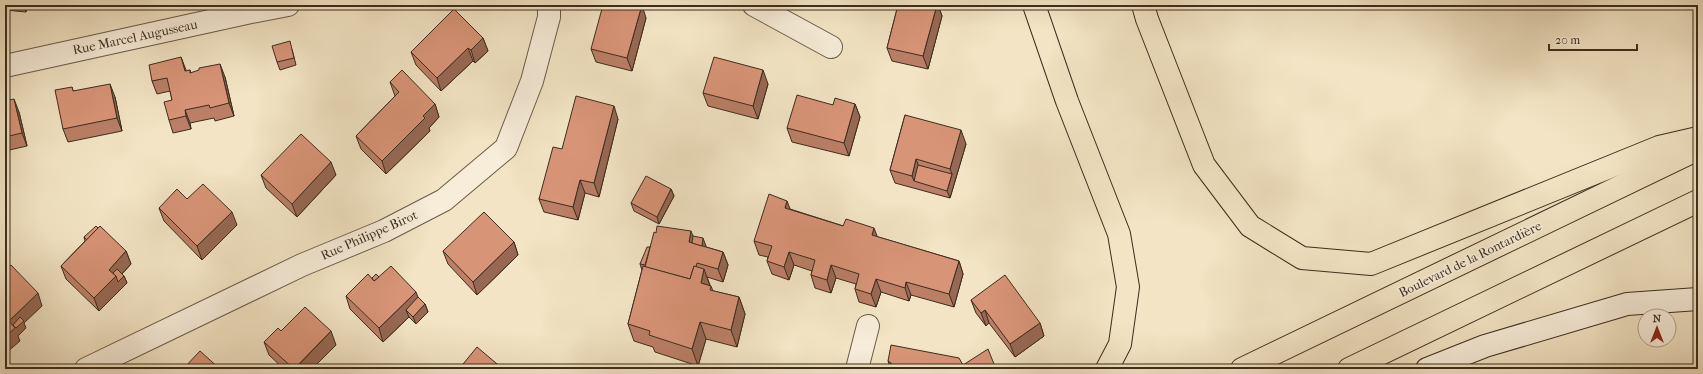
<svg xmlns="http://www.w3.org/2000/svg" width="1703" height="374" font-family="'IM FELL French Canon',serif">
  <rect width="100%" height="100%" fill="#f2e4c4"/>
  <filter id="stains"><feTurbulence type="fractalNoise" baseFrequency=".005" numOctaves="4"/><feColorMatrix values="0 0 0 0 .2 0 0 0 0 .09 0 0 0 0 .02 0 0 0 .5 -.17"/></filter>
  <radialGradient id="worn" r=".72"><stop offset=".6" stop-color="#630" stop-opacity="0"/><stop offset="1" stop-color="#630" stop-opacity=".3"/></radialGradient>
  <g fill="none" stroke-linecap="round" stroke-linejoin="round">
    <defs>
      <g id="street">
        <path d="M754 5 831 47"/>
        <path d="M5 66 251 12 288 5"/>
        <path d="M86 369 302 265 384 231 444 200 506 148 532 81 549 17V5"/>
        <path d="M857 369 868 326"/>
      </g>
      <path id="secondary" d="M1427 369 1485 346 1627 304 1698 299"/>
      <g id="primary">
        <path d="M1034 5 1067 101 1119 234 1128 287 1120 344 1107 369"/>
        <path d="M1143 5 1147 19 1204 165 1250 226 1302 258 1371 264 1659 147 1698 138"/>
        <path d="M1242 369 1698 149"/>
        <path d="M1349 369 1698 201"/>
      </g>
    </defs>
    <use href="#street" stroke="#6a5b48" stroke-width="24"/>
    <use href="#secondary" stroke="#3c2d1e" stroke-width="24"/>
    <use href="#primary" stroke="#3c2d1e" stroke-width="24"/>
    <use href="#street" stroke="#f7edd9" stroke-width="22"/>
    <use href="#secondary" stroke="#f7edd9" stroke-width="22"/>
    <use href="#primary" stroke="#f2e4c4" stroke-width="22"/>
  </g>
  <g fill="#ba7f66" stroke="#3c2d1e">
    <path d="M5 5H27L26 12 5 10Z"/>
    <path d="M898 5H938L942 16 928 69 892 61 887 48Z"/>
    <path d="M646 18 632 71 596 62 591 49Z"/>
    <path d="M483 38 488 51 475 63 473 61 441 91 416 65 411 52Z"/>
    <path d="M292 49 296 65 280 70 277 62Z"/>
    <path d="M190 70 191 73 225 77 234 116 215 121 214 118 190 123 191 129 173 133 169 120 172 100 170 91 157 94 152 81Z"/>
    <path d="M390 82 435 104 439 117 429 128 430 131 386 174 361 149 356 136 395 96Z"/>
    <path d="M768 84 758 119 708 106 703 93Z"/>
    <path d="M72 87 73 91 115 97 122 131 68 142 63 129Z"/>
    <path d="M5 101 19 112 27 146 5 151Z"/>
    <path d="M855 104 860 117 849 156 792 142 787 128 833 105Z"/>
    <path d="M905 115 966 144 950 198 895 183 890 170Z"/>
    <path d="M618 119 599 197 585 193 578 220 544 212 539 199 562 149Z"/>
    <path d="M261 175H336L297 217 266 188Z"/>
    <path d="M671 189 674 196 659 224 634 211 631 203Z"/>
    <path d="M187 199 237 225 202 260 164 221 159 208Z"/>
    <path d="M790 209 878 237 959 261 963 274 954 307 911 295 909 301 881 292 876 307 859 302 855 289 856 284 836 278 831 293 815 288 811 275 812 271 794 265 789 280 772 274 767 261 768 257 759 255 754 241Z"/>
    <path d="M656 233 693 236 706 246V247L723 252 728 265 723 282 707 277 710 285 711 286 713 291 739 297 745 314 737 347 706 339 698 366 655 352 653 347 634 341 628 324 642 270 640 264 650 247Z"/>
    <path d="M84 237 126 251 131 264 122 274 124 276 127 283 99 311 66 279 61 266 85 241Z"/>
    <path d="M514 242 518 255 477 295 448 264 443 251Z"/>
    <path d="M379 277 418 297 425 304 428 312 416 324 409 317 383 342 350 309 346 296 372 278Z"/>
    <path d="M971 300 1040 323 1044 336 1015 357 989 323 986 326 976 313Z"/>
    <path d="M281 331 336 345 312 369H284L269 355 264 342Z"/>
    <path d="M888 361 963 365 890 367Z"/>
  </g>
  <g fill="#976853" stroke="#3c2d1e">
    <path d="M23 5H27L26 12Z"/>
    <path d="M642 5 646 18 632 71 627 58Z"/>
    <path d="M937 5H938L942 16 928 69 923 56Z"/>
    <path d="M483 38 488 51 475 63 471 50Z"/>
    <path d="M468 48 473 61 441 91 437 78Z"/>
    <path d="M181 57 186 70 190 85 185 71Z"/>
    <path d="M220 64 225 77 234 116 229 103Z"/>
    <path d="M763 70 768 84 758 119 753 106Z"/>
    <path d="M110 84 115 97 122 131 117 118Z"/>
    <path d="M14 99 19 112 27 146 22 133Z"/>
    <path d="M435 104 439 117 429 128 430 131 386 174 382 161 423 116Z"/>
    <path d="M855 104 860 117 849 156 844 143Z"/>
    <path d="M614 106 618 119 599 197 594 183Z"/>
    <path d="M185 110 190 123 191 129 186 116Z"/>
    <path d="M961 130 966 144 950 198 947 191 952 174 950 169Z"/>
    <path d="M916 159 921 172 914 181 912 176Z"/>
    <path d="M331 162 336 175 297 217 292 204Z"/>
    <path d="M580 180 585 193 578 220 573 207Z"/>
    <path d="M671 189 674 196 659 224 657 217Z"/>
    <path d="M787 201 792 214 785 208Z"/>
    <path d="M232 212 237 225 202 260 197 246Z"/>
    <path d="M874 228 879 241 872 235Z"/>
    <path d="M691 231 696 244 689 242Z"/>
    <path d="M703 238 706 246 704 259 701 251Z"/>
    <path d="M514 242 518 255 477 295 473 282Z"/>
    <path d="M126 251 131 264 117 279 124 276 127 283 99 311 94 298 109 270Z"/>
    <path d="M723 252 728 265 723 282 718 269Z"/>
    <path d="M789 252 794 265 789 280 784 267Z"/>
    <path d="M959 261 963 274 954 307 949 294Z"/>
    <path d="M831 265 836 278 831 293 827 280Z"/>
    <path d="M704 269 710 286 701 283Z"/>
    <path d="M876 279 881 292 876 307 871 294Z"/>
    <path d="M906 282 911 295 909 301 905 288Z"/>
    <path d="M416 292 421 305 406 310 409 317 383 342 379 328Z"/>
    <path d="M38 293 42 306 24 323 26 328 18 336 20 341 6 353 5 349V337L9 321Z"/>
    <path d="M739 297 745 314 737 347 731 330Z"/>
    <path d="M425 304 428 312 416 324 413 317Z"/>
    <path d="M985 310 989 323 986 326 981 313Z"/>
    <path d="M700 322 706 339 698 366 692 349Z"/>
    <path d="M1040 323 1044 336 1015 357 1010 344Z"/>
    <path d="M331 331 336 345 312 369H295Z"/>
  </g>
  <g fill="#d89477" stroke="#3c2d1e">
    <path d="M603 5H642L627 58 591 49Z"/>
    <path d="M898 5H937L923 56 887 48Z"/>
    <path d="M454 9 483 38 471 50 468 48 437 78 411 52Z"/>
    <path d="M290 41 294 58 277 62 272 46Z"/>
    <path d="M181 57 185 71 190 70V73L199 70V68L220 64 229 103 210 108 209 105 185 110 186 116 169 120 164 102 172 100 167 78 152 81 149 65Z"/>
    <path d="M714 57 763 70 753 106 703 93Z"/>
    <path d="M402 70 435 104 423 116 425 118 382 161 356 136 399 92 390 82Z"/>
    <path d="M110 84 117 118 63 129 55 90 72 87 73 91Z"/>
    <path d="M797 95 833 105 835 98 855 104 844 143 787 128Z"/>
    <path d="M576 96 614 106 594 183 580 180 573 207 539 199 553 147 562 149Z"/>
    <path d="M14 99 22 133 5 137V101Z"/>
    <path d="M905 115 961 130 950 169 916 159 912 176 890 170Z"/>
    <path d="M301 134 331 162 292 204 261 175Z"/>
    <path d="M918 165 952 174 947 191 914 181Z"/>
    <path d="M646 176 671 189 657 217 631 203Z"/>
    <path d="M203 184 232 212 197 246 159 208 177 189 187 199Z"/>
    <path d="M769 194 787 201 785 208 843 226 846 219 874 228 872 235 959 261 949 294 906 282 905 288 876 279 871 294 855 289 859 274 831 265 827 280 811 275 815 260 789 252 784 267 767 261 772 246 754 241Z"/>
    <path d="M484 212 514 242 473 282 443 251Z"/>
    <path d="M96 226 98 228 87 240 84 237Z"/>
    <path d="M100 226 126 251 109 270 116 276 94 298 61 266Z"/>
    <path d="M657 226 691 231 689 242 723 252 718 269 697 263 696 267 694 266 690 279 645 267 654 232 656 233Z"/>
    <path d="M693 236 703 238 702 246 692 243Z"/>
    <path d="M647 247H650L645 265 640 264Z"/>
    <path d="M11 265 38 293 9 321 15 328 5 337V271Z"/>
    <path d="M391 266 416 292 379 328 346 296 368 274 374 281Z"/>
    <path d="M643 266 690 279 694 266 704 269 701 283 711 286 710 290 739 297 731 330 700 322 692 349 649 335 650 331 628 324Z"/>
    <path d="M117 269 124 276 118 282 116 276 113 273Z"/>
    <path d="M376 274 379 277 374 281 372 278Z"/>
    <path d="M1005 275 1040 323 1010 344 985 310 981 313 971 300Z"/>
    <path d="M418 297 425 304 413 317 406 310Z"/>
    <path d="M305 307 331 331 294 369 264 342 278 328 281 331Z"/>
    <path d="M20 317 24 321 16 328 13 325Z"/>
    <path d="M891 345 959 358 963 365 988 349 996 369H890L891 363 888 361Z"/>
    <path d="M477 347 503 369H459Z"/>
    <path d="M200 351 220 369H183Z"/>
  </g>
  <g text-anchor="middle" dominant-baseline="central" stroke-width="3.5" stroke-linejoin="round" paint-order="stroke">
    <g font-size="13" fill="#3c2d1e" stroke="#f7edd9">
      <text transform="translate(135 37) rotate(-12)">Rue Marcel Augusseau</text>
      <text transform="translate(369 235) rotate(-24)">Rue Philippe Birot</text>
      <text transform="translate(1470 259) rotate(-26)">Boulevard de la Rontardière</text>
    </g>
  </g>
  <rect width="1703" height="374" fill="none" stroke="#f2e4c4" stroke-width="20"/>
  <rect x="6" y="6" width="1691" height="362" fill="none" stroke="#3c2d1e" stroke-width="2"/>
  <rect x="10" y="10" width="1683" height="354" fill="none" stroke="#3c2d1e"/>
  <g transform="translate(1657 328)"><circle r="19" fill="#f7edd9" stroke="#aca08e"/>
  <path d="M0-3L7 15L0 10L-7 15Z" fill="#8f2418"/>
  <text y="-6" font-size="11" font-weight="bold" text-anchor="middle" fill="#3c2d1e">N</text>
  </g>
  <path d="M1549 44v6h88v-6" fill="none" stroke="#3c2d1e" stroke-width="2"/>
  <text x="1555" y="44" font-size="12" fill="#3c2d1e" stroke="#f7edd9" stroke-width="3" paint-order="stroke">20 m</text>
  <rect width="100%" height="100%" filter="url(#stains)"/>
  <rect width="100%" height="100%" fill="url(#worn)"/>
</svg>
